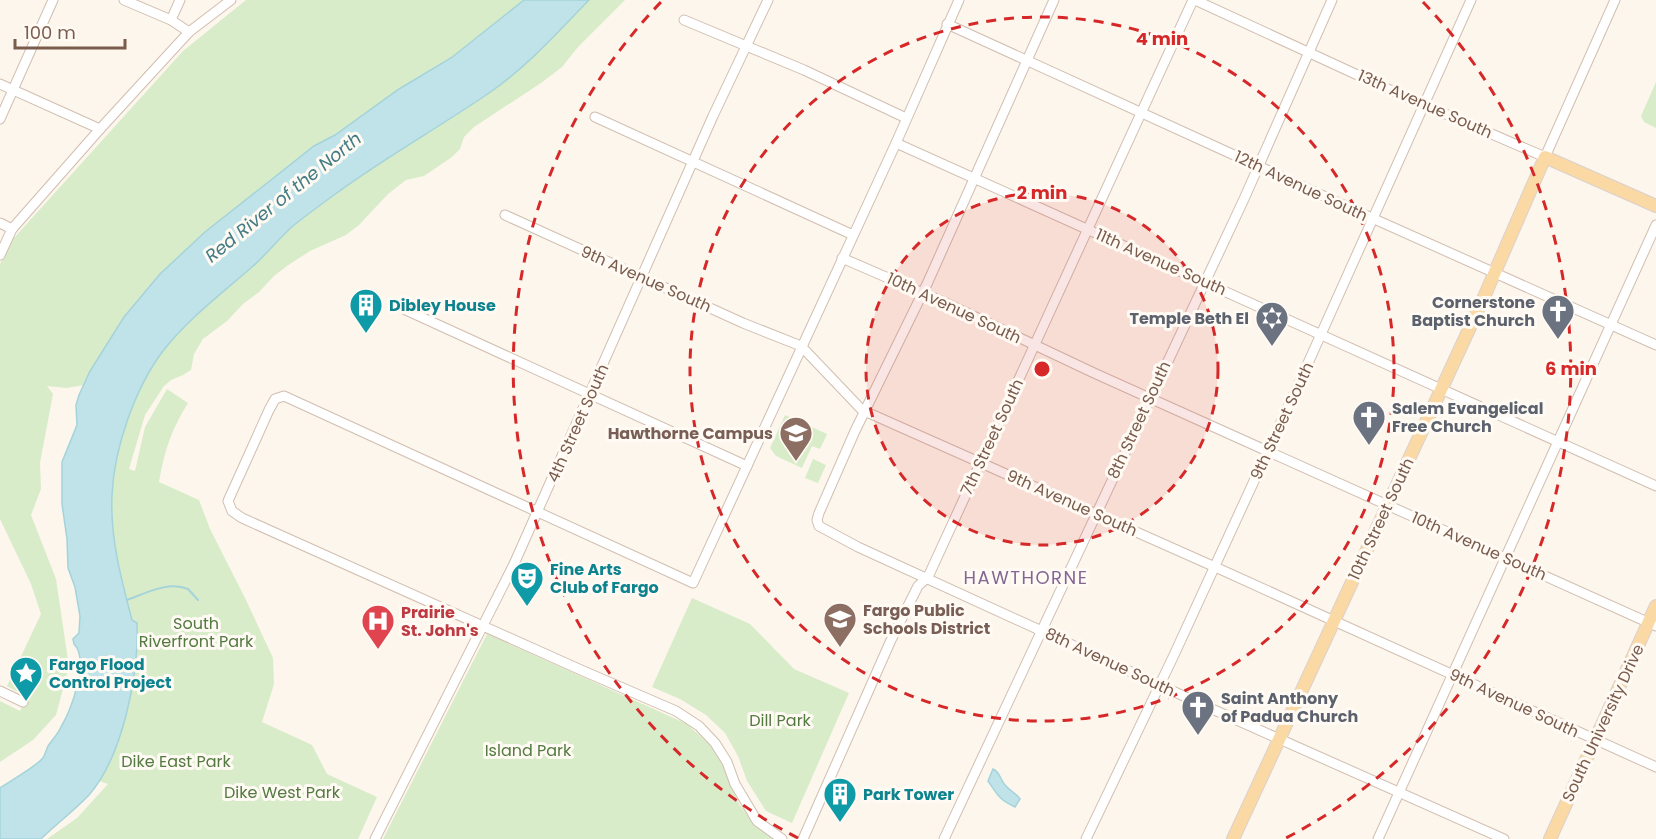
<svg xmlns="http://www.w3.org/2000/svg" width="1656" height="839" font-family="Poppins,sans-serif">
  <rect width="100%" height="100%" fill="#fdf6ec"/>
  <g fill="#d8ecc9">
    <path d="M246 0H524L451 58 399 89 335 135 314 146 205 232 160 274 124 317 90 371 84 385 67 388 47 386 53 394 40 463 41 489 31 515 56 579 68 660 67 674 56 715 33 740 0 762V701L20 711 27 697 7 686 41 614 31 584 0 519V264L13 239 183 51Z"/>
    <path d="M589 0H625L578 47 562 67 541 83 474 127 464 137 460 149 452 157 424 176 406 180 388 194 359 225 346 235 310 251 287 266 274 276 259 292 243 304 227 321 203 339 194 354 191 370 183 375 171 380 164 386 145 415 129 469 135 471 145 427 167 389 188 403C171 431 165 449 159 482L199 500 210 529 246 600 273 658 274 684 262 722 312 745 327 774 377 797 358 839H47L77 818 108 784 99 781C124 734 140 676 137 623L132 620C121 578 110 538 112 495 114 448 135 388 163 351 188 319 222 293 252 267 267 254 279 238 294 225 307 215 320 205 334 195 384 158 438 128 489 93 527 67 558 32 589 0Z"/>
    <path d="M1656 82V128L1644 122 1641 116Z"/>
    <path d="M785 415 827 434 820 449 812 446 802 468 776 456 770 448Z"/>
    <path d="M813 459 826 465 818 483 805 478Z"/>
    <path d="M692 598 750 624 794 669 849 693 792 823 766 811 747 781 738 756 725 733 706 715 680 699 652 687Z"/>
    <path d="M487 634 687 724 708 743 719 757 739 804 755 825 773 839H383Z"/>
  </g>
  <g fill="#bfe3e8" stroke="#a5d3da" stroke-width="1.5">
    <path d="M524 0H589C558 32 527 67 489 93 438 128 384 158 334 195 320 205 307 215 294 225 279 238 267 254 252 267 222 293 188 319 163 351 135 388 114 448 112 495 110 538 121 578 132 620L137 623C139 674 123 756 89 795 74 811 56 824 41 839H0V788C10 781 35 767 42 759 45 756 46 750 48 746 52 740 58 734 61 727 71 710 90 660 74 644L73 639 79 633 80 616 75 587 68 568 67 539 62 504V462L77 425 76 405 79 395 90 371 124 317 160 274 205 232 314 146 335 135 399 89 451 58Z"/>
    <path d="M993 769C1000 772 1000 779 1005 785 1010 791 1016 793 1020 799L1015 807C998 799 998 795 988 781Z"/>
  </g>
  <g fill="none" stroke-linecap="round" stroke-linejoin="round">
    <path stroke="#a5d3da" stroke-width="2" d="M127 600C146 593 168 581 188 589L198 600"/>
    <defs>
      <g id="minor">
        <path d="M124 0 171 20 189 32"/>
        <path d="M1054 0 927 284 855 431 819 513 817 520 819 526 858 547 1212 709 1504 839"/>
        <path d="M1195 0 1390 90 1545 157 1615 0"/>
        <path d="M171 20 180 0"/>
        <path d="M684 20 804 70 906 118"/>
        <path d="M947 24 1372 218 1656 345"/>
        <path d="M0 84 100 129"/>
        <path d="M595 117 853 235"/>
        <path d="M0 119 53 0"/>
        <path d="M896 143 1656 486"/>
        <path d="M505 215 743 323 801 346 862 410 1224 571 1656 767"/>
        <path d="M0 223 12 229"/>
        <path d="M0 255 12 229 100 129 189 32 231 0"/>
        <path d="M842 258 948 304 1094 373 1656 626"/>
        <path d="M397 306 747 466"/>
        <path d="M0 691 23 702"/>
        <path d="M375 839 514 564 713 116 768 0"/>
        <path d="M782 839 757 821 735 784 727 762 715 743 699 726 676 711 581 670 242 518 232 511 228 501 269 410 275 399 284 396 693 583 896 143 959 0"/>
        <path d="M803 839 891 640 918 586 928 577 1193 0"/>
        <path d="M944 839 1244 199 1332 0"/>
        <path d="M1086 839 1174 655 1300 381 1471 0"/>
        <path d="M1378 839 1656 225"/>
      </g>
      <g id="major">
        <path d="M1233 839 1484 297 1545 157 1656 206"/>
        <path d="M1550 839 1656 606"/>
      </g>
    </defs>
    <use href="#minor" stroke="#d1beb0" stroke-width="11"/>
    <use href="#major" stroke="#dad1cd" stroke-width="14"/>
    <use href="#minor" stroke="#fff" stroke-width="9"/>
    <use href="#major" stroke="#fbd9a5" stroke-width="12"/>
  </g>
  <circle cx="1042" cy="369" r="176" fill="#d62828" fill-opacity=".12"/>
  <g fill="none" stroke="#d62828" stroke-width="3" stroke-dasharray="10 8">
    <circle cx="1042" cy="369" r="176"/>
    <circle cx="1042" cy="369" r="352"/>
    <path d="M798 838A529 529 0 0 1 661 2M1423 2A529 529 0 0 1 1286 838"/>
  </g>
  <defs>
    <symbol id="building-pin" viewBox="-11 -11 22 30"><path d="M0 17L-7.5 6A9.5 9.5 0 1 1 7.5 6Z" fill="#0f9aa8" stroke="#fffaf3"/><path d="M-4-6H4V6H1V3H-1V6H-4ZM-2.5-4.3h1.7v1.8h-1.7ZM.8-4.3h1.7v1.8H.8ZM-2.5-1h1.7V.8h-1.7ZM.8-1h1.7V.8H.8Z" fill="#fff"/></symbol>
    <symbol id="church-pin" viewBox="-11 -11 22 30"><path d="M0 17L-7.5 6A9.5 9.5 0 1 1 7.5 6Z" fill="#6b7280" stroke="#fffaf3"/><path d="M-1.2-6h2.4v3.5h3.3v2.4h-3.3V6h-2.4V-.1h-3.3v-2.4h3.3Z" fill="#fff"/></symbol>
    <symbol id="synagogue-pin" viewBox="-11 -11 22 30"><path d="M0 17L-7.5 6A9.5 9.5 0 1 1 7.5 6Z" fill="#6b7280" stroke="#fffaf3"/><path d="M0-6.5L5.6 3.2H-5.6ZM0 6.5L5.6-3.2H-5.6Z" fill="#fff"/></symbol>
    <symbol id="school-pin" viewBox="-11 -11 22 30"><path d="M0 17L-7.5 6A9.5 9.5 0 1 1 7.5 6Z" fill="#8d6e63" stroke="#fffaf3"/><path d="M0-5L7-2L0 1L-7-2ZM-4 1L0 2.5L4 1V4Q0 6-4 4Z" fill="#fff"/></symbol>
    <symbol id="theatre-pin" viewBox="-11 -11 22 30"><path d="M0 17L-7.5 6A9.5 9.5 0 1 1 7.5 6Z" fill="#0f9aa8" stroke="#fffaf3"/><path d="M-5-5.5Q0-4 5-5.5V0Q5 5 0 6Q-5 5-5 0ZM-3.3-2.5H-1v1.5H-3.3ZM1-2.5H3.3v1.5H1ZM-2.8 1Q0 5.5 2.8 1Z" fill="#fff"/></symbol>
    <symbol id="hospital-pin" viewBox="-11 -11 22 30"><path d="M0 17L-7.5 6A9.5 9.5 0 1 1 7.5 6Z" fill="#e0444e" stroke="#fffaf3"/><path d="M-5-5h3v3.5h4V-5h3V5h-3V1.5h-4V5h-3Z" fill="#fff"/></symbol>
    <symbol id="sight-pin" viewBox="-11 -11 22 30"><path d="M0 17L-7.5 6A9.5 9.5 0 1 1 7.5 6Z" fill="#0f9aa8" stroke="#fffaf3"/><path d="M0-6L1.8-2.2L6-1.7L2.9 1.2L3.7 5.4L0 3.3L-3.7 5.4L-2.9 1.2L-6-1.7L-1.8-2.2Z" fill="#fff"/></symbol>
  </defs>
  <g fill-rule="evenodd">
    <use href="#building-pin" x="347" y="286" width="38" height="52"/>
    <use href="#church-pin" x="1539" y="292" width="38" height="52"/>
    <use href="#synagogue-pin" x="1253" y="299" width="38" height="52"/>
    <use href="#church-pin" x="1350" y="398" width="38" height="52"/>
    <use href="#school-pin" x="777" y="414" width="38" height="52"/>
    <use href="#theatre-pin" x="508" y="559" width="38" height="52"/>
    <use href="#school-pin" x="821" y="600" width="38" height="52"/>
    <use href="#hospital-pin" x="359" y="602" width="38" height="52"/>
    <use href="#sight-pin" x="7" y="654" width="38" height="52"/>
    <use href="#church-pin" x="1179" y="688" width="38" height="52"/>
    <use href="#building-pin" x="821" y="775" width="38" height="52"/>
  </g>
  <g text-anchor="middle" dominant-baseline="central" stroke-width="6" stroke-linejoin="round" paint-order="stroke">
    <g font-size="16" fill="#7a5c4d" stroke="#fffaf3">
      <text transform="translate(1425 104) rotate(24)">13th Avenue South</text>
      <text transform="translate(1301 186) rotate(25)">12th Avenue South</text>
      <text transform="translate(1161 262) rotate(24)">11th Avenue South</text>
      <text transform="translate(646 279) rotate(24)">9th Avenue South</text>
      <text transform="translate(954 308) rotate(25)">10th Avenue South</text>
      <text transform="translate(1139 420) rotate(-65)">8th Street South</text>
      <text transform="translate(1282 421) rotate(-65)">9th Street South</text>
      <text transform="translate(578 423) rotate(-66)">4th Street South</text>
      <text transform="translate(992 437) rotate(-65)">7th Street South</text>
      <text transform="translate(1072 503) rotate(24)">9th Avenue South</text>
      <text transform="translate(1381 519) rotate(-65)">10th Street South</text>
      <text transform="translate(1479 546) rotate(24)">10th Avenue South</text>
      <text transform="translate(1110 662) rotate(25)">8th Avenue South</text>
      <text transform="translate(1514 703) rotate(25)">9th Avenue South</text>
      <text transform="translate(1603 723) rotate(-65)">South University Drive</text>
    </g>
    <g font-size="16" font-weight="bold" fill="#5b616d" stroke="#fffaf3" text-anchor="end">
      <text x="1535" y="302">Cornerstone<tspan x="1535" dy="18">Baptist Church</tspan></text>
      <text x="1249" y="318">Temple Beth El</text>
      <text x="1392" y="408" text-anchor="start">Salem Evangelical<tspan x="1392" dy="18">Free Church</tspan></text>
      <text x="1221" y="698" text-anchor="start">Saint Anthony<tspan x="1221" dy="18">of Padua Church</tspan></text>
    </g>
    <g font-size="16" font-weight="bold" fill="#0d838f" stroke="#fffaf3" text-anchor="start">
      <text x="389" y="305">Dibley House</text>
      <text x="550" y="569">Fine Arts<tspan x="550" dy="18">Club of Fargo</tspan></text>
      <text x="49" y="664">Fargo Flood<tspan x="49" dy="18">Control Project</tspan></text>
      <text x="863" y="794">Park Tower</text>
    </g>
    <g font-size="16" font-weight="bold" fill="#785e54" stroke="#fffaf3" text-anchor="end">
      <text x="773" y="433">Hawthorne Campus</text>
      <text x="863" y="610" text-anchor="start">Fargo Public<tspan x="863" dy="18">Schools District</tspan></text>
    </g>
    <g font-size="16" font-weight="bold" fill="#be3a42" stroke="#fffaf3" text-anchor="start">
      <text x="401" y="612">Prairie<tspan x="401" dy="18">St. John's</tspan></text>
    </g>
    <g font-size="16" fill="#537a41" stroke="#fffaf3">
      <text x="196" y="623">South<tspan x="196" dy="18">Riverfront Park</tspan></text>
      <text x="780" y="720">Dill Park</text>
      <text x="528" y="750">Island Park</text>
      <text x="176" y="761">Dike East Park</text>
      <text x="282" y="792">Dike West Park</text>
    </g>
    <g font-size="18" font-style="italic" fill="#437c86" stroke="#fffaf3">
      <text transform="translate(283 197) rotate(-39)">Red River of the North</text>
    </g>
    <g font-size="18" letter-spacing="1.5" fill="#846695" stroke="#fffaf3">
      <text x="1026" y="577">HAWTHORNE</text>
    </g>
  </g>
  <circle cx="1042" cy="369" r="9" fill="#d62828" stroke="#fffaf3" stroke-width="3"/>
  <g font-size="18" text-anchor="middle" font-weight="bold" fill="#d62828" stroke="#fffaf3" stroke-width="6" stroke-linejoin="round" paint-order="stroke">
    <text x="1162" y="45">4 min</text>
    <text x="1042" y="199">2 min</text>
    <text x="1571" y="375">6 min</text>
  </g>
  <path d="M15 39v9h110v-9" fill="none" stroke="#7a5c4d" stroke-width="3"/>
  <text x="24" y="39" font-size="18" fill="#7a5c4d" stroke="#fffaf3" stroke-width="4.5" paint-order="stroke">100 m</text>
</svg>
